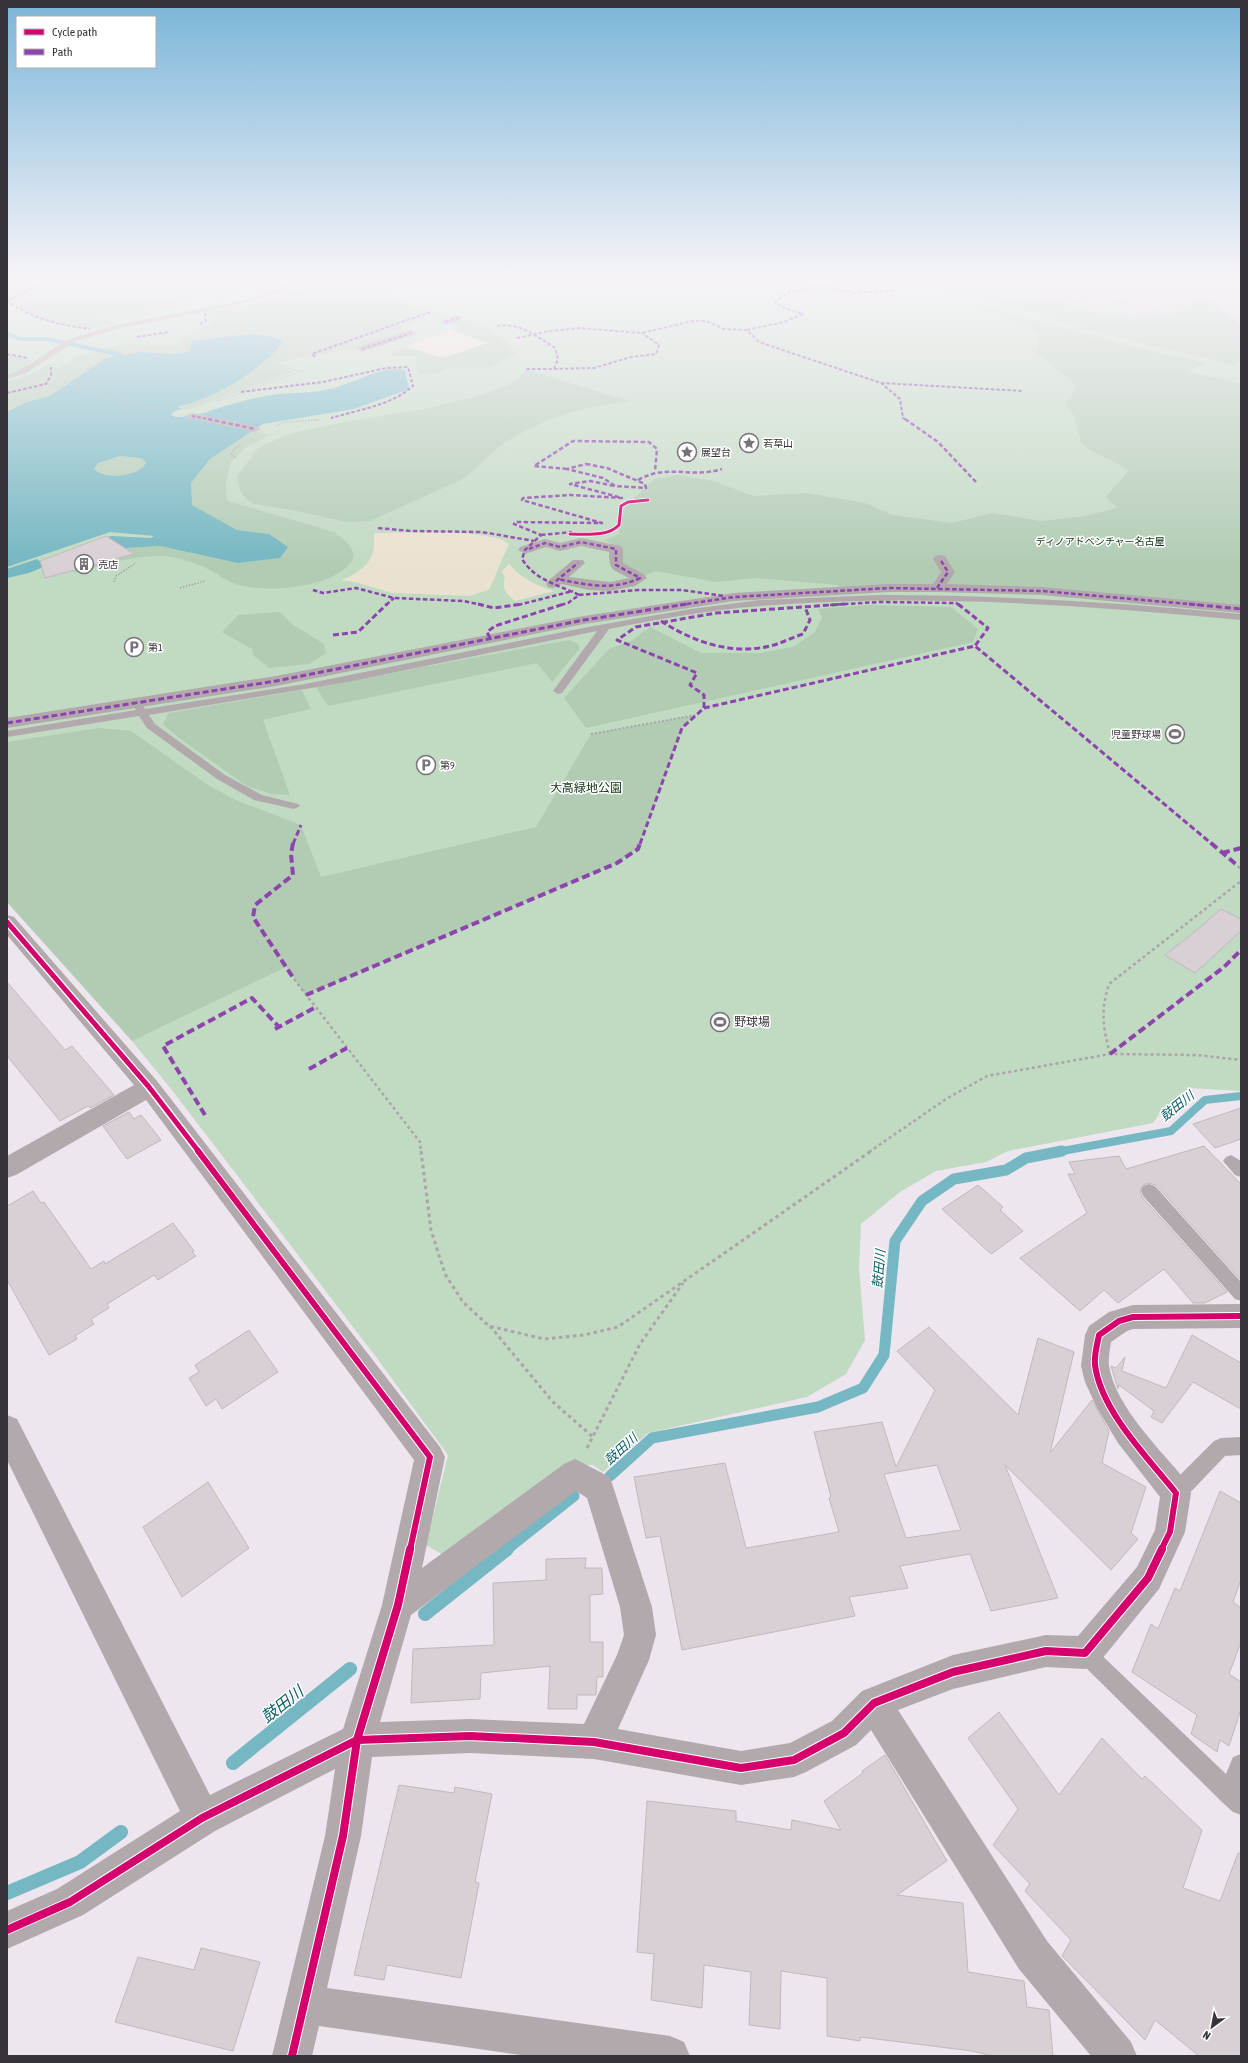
<svg xmlns="http://www.w3.org/2000/svg" width="1248" height="2063" font-family="'Asap Condensed','Noto Sans JP',sans-serif">
  <rect width="100%" height="100%" fill="#ede6ef"/>
  <path fill="#c1dac2" d="M7 276H1241V1091L1189 1088 1160 1113 1153 1123 1008 1151 986 1162 936 1171 900 1192 861 1224 859 1268 865 1340 846 1374 807 1397 648 1433 603 1472 593 1465 566 1466 445 1556 426 1545 448 1455 376 1357 171 1089 132 1041 7 902Z"/>
  <g fill="#b2ccb4">
    <path d="M196 276 206 278 254 276 232 296 218 301 217 294H207L177 305 146 311 147 315 128 318 100 317 117 323 90 329 74 327 37 319 13 305 7 307V277Z"/>
    <path d="M484 276H610L578 280 485 282Z"/>
    <path d="M676 276H760L736 278 699 286Z"/>
    <path d="M977 276H1054L1047 290 1058 300 1081 309 1107 315 1137 318 1175 313 1199 300H1241V363H1237V366L1097 332 938 287C945 276 965 277 977 276Z"/>
    <path d="M357 281 374 285 399 302 425 311 455 317 442 321 431 318 400 329 408 332 360 347 277 362 298 370 190 409 176 408C209 400 264 369 284 342L273 337 252 334 218 339 190 351 173 354 141 352 75 380 50 396 27 402 7 412V382L28 375 52 363 51 367 59 368 78 356 127 343 152 346 176 345 186 335 209 325 211 321 208 317 209 312 261 302 321 285Z"/>
    <path d="M966 302 1123 344 1205 363 1188 371 1241 384V609L1042 591 842 590 837 585 755 578 717 582 655 571 640 578 616 565 619 548 605 540 619 534 621 511 654 479 678 475 714 481 753 496 807 493 865 503 892 515 952 523 992 513 1040 521 1081 517 1117 508 1106 497 1129 470 1090 450 1081 443 1074 416 1065 402 1072 396 1076 385 1037 353 1039 335 1027 325Z"/>
    <path d="M462 319C482 327 506 334 515 354L491 367 465 369 449 368 437 373 419 374 416 368V359L418 356H392V351C416 345 421 355 441 357 448 358 478 346 486 343L451 330 460 327 448 323Z"/>
    <path d="M7 354 32 361 20 370 7 373Z"/>
    <path d="M525 369 630 401C585 406 542 418 503 444 488 454 476 470 461 480L370 521 347 522 292 510 254 504 247 500 241 492 237 480 238 475 258 448 288 434 349 421 430 408 474 397 506 386 518 379Z"/>
    <path d="M251 431 269 435 245 448 231 462 226 482V495L228 501 334 532C342 538 358 548 352 560 337 588 260 595 233 583 225 580 218 574 210 570 196 563 175 556 160 556 131 556 102 565 74 573V570L121 558V554L108 549 160 546 238 563 269 534 237 530 192 505 191 483 210 459Z"/>
    <path d="M120 456 141 458 146 463C139 477 105 480 94 469L98 463Z"/>
    <path d="M867 605 951 607 978 629 973 642 586 728 564 698 609 649 631 641 650 627 701 653H761L793 647 814 633 822 618 818 609Z"/>
    <path d="M280 612 292 624 324 644 326 653 309 664 269 668 254 656 252 649 222 632 238 615Z"/>
    <path d="M569 640 578 644 580 648 552 682 537 663 328 706 316 687Z"/>
    <path d="M302 690 311 709 263 720 290 795 271 794 247 786 179 738 163 724 169 713Z"/>
    <path d="M696 715 682 728 638 849 617 863 306 995 286 967 132 1041 7 902V742L99 728 131 731 208 785 238 801 301 825 321 877 536 827 591 734Z"/>
  </g>
  <g fill="#eae2d1">
    <path d="M451 330 487 343 443 358 406 346Z"/>
    <path d="M375 533C402 533 491 528 509 544L489 590 469 596 392 593 355 582 341 580C354 576 369 566 373 552 375 545 373 539 375 533Z"/>
    <path d="M509 564C521 578 537 586 554 591L515 601C507 594 501 589 505 578L502 571Z"/>
  </g>
  <g fill="#75b7c2" fill-rule="evenodd">
    <path d="M252 334 273 337 284 342C260 371 213 399 177 407L183 409 175 411 171 415C182 421 191 412 201 414 224 406 247 399 272 395 291 392 311 394 329 389 355 384 378 365 405 370L409 389 354 409 263 424 210 459 191 483 192 505 237 530 269 534 288 547 280 558 238 563 160 546 108 549 107 537 111 536 151 538 154 536 110 532 7 567V412L27 402 50 396 106 358 141 352 173 354 190 351 192 341ZM120 456 141 458 146 463C139 477 104 480 94 469L98 463Z"/>
    <path d="M37 559 46 566 29 573 7 578V569Z"/>
  </g>
  <g fill="none" stroke-linecap="round" stroke-linejoin="round">
    <path stroke="#75b7c2" stroke-width="4" d="M7 333 19 339H47L121 355"/>
    <path stroke="#75b7c2" stroke-width="8" d="M1057 1152 1171 1131 1205 1100 1241 1096"/>
    <g stroke="#75b7c2" stroke-width="11">
      <path d="M610 1476 652 1438 818 1407 863 1388 884 1355 895 1241 922 1201 954 1179 1006 1170 1026 1158 1062 1151"/>
      <path d="M506 1550 574 1496"/>
    </g>
    <g stroke="#75b7c2" stroke-width="14">
      <path d="M425 1614 507 1549"/>
      <path d="M233 1763 350 1669"/>
      <path d="M7 1893 80 1862 121 1832"/>
    </g>
  </g>
  <g fill="#d8d0d5" stroke="#c0b9bc" fill-rule="evenodd">
    <path d="M1013 276H1230L1231 279 1214 285 1241 291V325L1208 301 1155 309 1146 314H1138L1123 300 1100 310 1091 300 1074 302Z"/>
    <path d="M106 536 134 554 45 578 40 561Z"/>
    <path d="M1221 909 1241 919V931L1195 973 1165 955 1197 930Z"/>
    <path d="M7 982 65 1050 72 1046 114 1095 90 1108 88 1106 60 1121 7 1056Z"/>
    <path d="M1241 1108V1139L1215 1148 1193 1124Z"/>
    <path d="M129 1112 134 1119 141 1115 161 1140 127 1159 103 1126Z"/>
    <path d="M1204 1146 1241 1184V1280L1156 1185 1149 1183 1143 1185 1140 1192 1142 1197 1227 1292 1205 1303H1193L1164 1269 1118 1303 1104 1290 1080 1311 1020 1258 1087 1213 1068 1174H1075L1069 1162 1119 1156 1126 1169Z"/>
    <path d="M978 1185 1003 1207 1000 1210 1023 1231 991 1254 942 1209Z"/>
    <path d="M33 1191 41 1203 44 1202 91 1269 104 1261 105 1264 173 1223 194 1251 192 1252 196 1256 158 1280 154 1275 107 1304 109 1308 91 1319 94 1324 75 1336 77 1339 49 1355 7 1280V1206Z"/>
    <path d="M929 1327 1018 1415 1038 1338 1074 1352 1050 1453 1092 1400 1109 1431 1102 1463 1146 1487 1131 1533 1138 1539 1111 1570 1005 1465 1058 1598 991 1611 970 1554 900 1566 908 1588 849 1597 855 1616 682 1650 660 1536 646 1538 634 1477 725 1463 746 1548 839 1532 829 1498 831 1497 814 1432 882 1422 896 1467 935 1390 897 1351ZM937 1465 961 1530 906 1538 884 1474Z"/>
    <path d="M249 1330 278 1372 222 1409 216 1399 206 1406 189 1378 199 1372 195 1365Z"/>
    <path d="M1192 1335 1241 1363V1409L1193 1382 1162 1423 1151 1417 1154 1411 1119 1385 1118 1389 1111 1366 1116 1368 1125 1357 1122 1371 1166 1388Z"/>
    <path d="M208 1482 249 1548 182 1597 143 1527Z"/>
    <path d="M1220 1491 1241 1503V1579L1233 1602 1241 1608V1642L1229 1674 1241 1682V1709L1229 1746 1220 1740 1217 1752 1191 1734 1197 1715 1132 1672 1151 1624 1158 1629 1175 1588 1180 1591Z"/>
    <path d="M586 1558 585 1568H602L603 1594 590 1595V1642H603V1677H597L596 1695H577V1709H548L550 1666 481 1673 480 1699 411 1703 413 1649 494 1645 493 1583 546 1580V1559Z"/>
    <path d="M999 1712 1059 1795 1102 1738 1142 1779 1145 1776 1202 1830 1183 1888 1220 1901 1238 1853H1241V2056H1199L1155 2020 1145 2040 1062 1956 1071 1940 1025 1891 1030 1884 993 1845 1018 1809 968 1738Z"/>
    <path d="M885 1755 947 1861 897 1895 963 1903 968 1972 1024 1981 1027 2007 1049 2010 1053 2056H992L972 2051 860 2037V2041L827 2036V1978L781 1971 780 2029 749 2025 751 1972 704 1965 702 2008 651 2000 654 1954 637 1952 647 1801 736 1811V1821L791 1830 792 1820 841 1830 824 1801 863 1773 862 1771Z"/>
    <path d="M399 1785 454 1793 455 1787 492 1794 475 1882 479 1883 461 1978 387 1965 384 1980 354 1975Z"/>
    <path d="M201 1948 260 1962 233 2051 115 2022 138 1957 194 1970Z"/>
  </g>
  <g fill="none" stroke-linecap="round" stroke-linejoin="round">
    <g stroke="#aca4a8" stroke-width="1" stroke-dasharray="1.5 1.5" stroke-linecap="butt">
      <path d="M391 276 393 278"/>
      <path d="M697 276 727 280"/>
      <path d="M7 277 25 276"/>
      <path d="M368 277 370 276"/>
      <path d="M388 281 391 280"/>
      <path d="M316 286 357 281"/>
      <path d="M46 384 172 410"/>
      <path d="M218 401 315 366"/>
      <path d="M315 420H320"/>
    </g>
    <g stroke="#aca4a8" stroke-width="1.5" stroke-dasharray="1.5 1.5" stroke-linecap="butt">
      <path d="M276 426 284 422 320 420"/>
      <path d="M236 457 231 455 233 450 240 445"/>
      <path d="M114 582 116 576 136 563"/>
      <path d="M180 588 205 581"/>
    </g>
    <path stroke="#aca4a8" stroke-width="2" stroke-dasharray="2 2" stroke-linecap="butt" d="M591 734 696 715"/>
    <g stroke="#aca4a8" stroke-width="2.5" stroke-dasharray="3 3" stroke-linecap="butt">
      <path d="M1238 866 1241 870"/>
      <path d="M294 979 420 1142 421 1152"/>
      <path d="M1110 1054C1103 1026 1100 1012 1109 984L1241 881"/>
      <path d="M869 1152 946 1099 987 1076 1110 1054 1197 1055 1241 1060"/>
    </g>
    <g stroke="#aca4a8" stroke-width="3" stroke-dasharray="3.5 3.5" stroke-linecap="butt">
      <path d="M421 1151 431 1230 445 1274 463 1302 489 1326 544 1339 584 1335 618 1327 871 1151"/>
      <path d="M490 1326 553 1402 593 1437"/>
      <path d="M587 1448 640 1344 683 1283"/>
    </g>
    <g fill="#b2a9ad" fill-rule="evenodd">
      <path d="M298 276H303L299 282 284 292 241 304 118 329 76 341 26 373 7 379V375C33 367 50 347 73 338 108 325 146 319 183 312 211 306 280 298 298 276Z"/>
      <path d="M880 595C1001 595 1121 603 1241 614V620C1081 605 921 593 760 606 709 610 659 619 609 629L562 693 558 694 553 691 597 631 347 682 149 715 155 724 225 775 262 795 298 804 300 806 294 809 254 800 217 779 147 728 139 716 7 737V731L136 710 133 706 138 703 142 704 145 709 305 684 588 627 691 609 760 600Z"/>
      <path d="M1231 1155 1241 1161V1177L1235 1175 1223 1161 1226 1157Z"/>
      <path d="M1149 1184 1155 1186 1241 1282V1301L1235 1299 1143 1196 1141 1191 1143 1186Z"/>
      <path d="M1241 1437V1455L1225 1456 1183 1500 1176 1503 1169 1500 1166 1493 1169 1486 1214 1441 1221 1438Z"/>
      <path d="M1085 1643 1092 1646 1226 1774 1233 1757 1241 1754V1815L1233 1812 1222 1802 1078 1660 1075 1653 1078 1646Z"/>
    </g>
    <g fill="#b2a9ad" fill-rule="evenodd">
      <path d="M458 315 463 318 461 320 445 325 440 322Z"/>
      <path d="M411 330 416 333 414 335 362 352 357 349 358 347Z"/>
      <path d="M192 413 255 426 261 429 255 432 188 418 186 416Z"/>
      <path d="M581 538 621 546 623 549V563L645 575 647 578 635 586 610 591 589 590 562 584 553 588 548 587 546 584 548 581 573 560H583L585 563 569 577 610 582 629 578C613 569 609 572 609 552L581 546 560 551 546 547 525 554 518 550 520 547 545 539 560 543Z"/>
      <path d="M940 555 945 556 955 572 947 584 1042 587 1241 605V613L1042 595 937 592H889L734 601 584 624 276 686 7 728V718L276 676 584 616 734 593 889 584H933L941 572 933 559 935 556Z"/>
      <path d="M7 915 14 917 157 1081 440 1447 445 1457 422 1568 564 1464 575 1459 610 1477 652 1607 656 1635 649 1660 618 1729 741 1751 790 1743 832 1721 862 1691 953 1655 1046 1635 1078 1636 1137 1567 1155 1530 1160 1497 1118 1443 1097 1408 1085 1382 1081 1366 1085 1335 1089 1326 1109 1312 1133 1305 1241 1304V1328L1133 1329 1127 1331 1111 1342C1110 1350 1108 1358 1109 1366 1116 1408 1161 1450 1187 1482L1191 1493 1185 1532 1159 1589 1097 1665 1085 1669 1046 1667 953 1689 898 1710 1047 1941 1131 2042 1137 2056H1091L1019 1969 871 1730 856 1745 806 1772 794 1777 741 1785 594 1759 470 1753 372 1757 361 1836 327 1988 670 2036 684 2042 690 2056H528L319 2026 312 2056H272L325 1836 335 1769 215 1831 83 1915 7 1949V1911L57 1889 180 1811 7 1460V1415L17 1419 210 1795 343 1729 382 1605 414 1460 146 1100 16 1175 7 1178V1156L134 1085 7 935ZM576 1491 587 1498 620 1607 624 1635 617 1655 584 1724 470 1719 380 1722 411 1615Z"/>
    </g>
    <g stroke="#8e44ad" stroke-width="2" stroke-dasharray="3.5 2" stroke-linecap="butt">
      <path d="M57 276 7 301C32 319 60 325 90 329"/>
      <path d="M484 276 485 282"/>
      <path d="M540 276 542 280"/>
      <path d="M663 279 670 276"/>
      <path d="M445 322 458 318"/>
      <path d="M200 324 206 321 205 313"/>
      <path d="M497 326C520 322 536 336 555 348L558 359 554 369H525"/>
      <path d="M747 330 784 322 803 314 784 308 775 302 787 293 809 288H828L855 293 896 290"/>
      <path d="M137 337 169 332"/>
      <path d="M517 338 550 331 578 328 642 333 693 321H706L724 329 747 330 759 342 881 383 900 399 903 418 906 420"/>
      <path d="M362 349 411 333"/>
      <path d="M7 354 28 358"/>
      <path d="M315 357 312 354 430 312"/>
      <path d="M554 369 594 368 631 357 656 354 659 345 642 333"/>
      <path d="M881 383 1023 391"/>
      <path d="M241 392 323 382 386 368 408 367 413 386C392 405 358 410 331 418"/>
      <path d="M7 393 46 384 51 375V367"/>
      <path d="M192 416 213 420"/>
    </g>
    <g stroke="#8e44ad" stroke-width="2.5" stroke-dasharray="4.5 2.5" stroke-linecap="butt">
      <path d="M208 419 255 429"/>
      <path d="M905 419 938 442 976 482"/>
      <path d="M586 464 607 468 645 484 646 488 615 486 603 478 567 469Z"/>
      <path d="M567 469 534 466 573 441 649 442 657 449 655 471"/>
      <path d="M638 480C668 463 691 479 722 469"/>
      <path d="M378 528 411 531 482 532 534 541"/>
      <path d="M541 535 572 532"/>
      <path d="M529 549 545 543 560 547 581 542 616 549V565L640 578C613 591 586 585 558 579"/>
      <path d="M556 581 578 563"/>
      <path d="M937 588 948 572 940 559"/>
      <path d="M313 590 323 593 356 588 394 598 464 601 482 605"/>
      <path d="M579 595 638 590H682L724 596"/>
      <path d="M386 605 394 598"/>
      <path d="M518 605 573 591"/>
      <path d="M561 605 568 603 579 595C557 584 536 581 522 559L525 550 541 535 514 524 515 522 602 523 522 500 523 498 571 495 622 498 570 484 590 481 615 486"/>
      <path d="M680 605 734 597 889 588 1042 591 1200 605"/>
      <path d="M830 605 879 602 956 603 959 605"/>
    </g>
    <g stroke="#8e44ad" stroke-width="3" stroke-dasharray="6 3" stroke-linecap="butt">
      <path d="M478 604 494 608 522 604"/>
      <path d="M958 604 988 628 975 646"/>
      <path d="M1189 604 1241 609"/>
      <path d="M661 621C695 643 734 656 774 645 784 642 793 637 803 634L810 620 805 607"/>
      <path d="M333 635 358 632 387 604"/>
      <path d="M490 638 487 632 495 626 564 604"/>
      <path d="M704 708V695L690 685 697 673 617 640 636 627 716 613 845 604"/>
      <path d="M7 723 276 681 584 620 687 604"/>
      <path d="M293 844 301 825"/>
      <path d="M640 844 682 728 704 708 975 646 1212 844"/>
    </g>
    <g stroke="#8e44ad" stroke-width="4" stroke-dasharray="8 4" stroke-linecap="butt">
      <path d="M293 843 291 854 293 875 255 905 253 917 294 979"/>
      <path d="M1211 843 1238 866"/>
      <path d="M1222 853 1241 848"/>
      <path d="M306 995 617 863 638 849 640 843"/>
      <path d="M275 1029 316 1007"/>
      <path d="M1110 1054 1224 967 1241 950"/>
      <path d="M309 1069 347 1048"/>
      <path d="M205 1115 163 1046 252 998 279 1027"/>
    </g>
    <defs>
      <path id="cycleway-far3" d="M570 534C585 534 608 537 619 525L621 506 628 502 648 500"/>
      <path id="cycleway-far2" d="M7 922 149 1087 199 1152"/>
      <g id="cycleway-far1">
        <path d="M198 1151 430 1457 410 1550"/>
        <path d="M1161 1550 1170 1532 1176 1493C1148 1458 1101 1411 1095 1365 1094 1355 1097 1345 1099 1335L1119 1321 1133 1317 1241 1316"/>
      </g>
      <g id="cycleway">
        <path d="M7 1930 70 1902 202 1818 357 1740 470 1736 594 1742 741 1768 794 1760 844 1733 874 1703 953 1672 1046 1651 1085 1653 1148 1578 1162 1549"/>
        <path d="M292 2056 343 1836 357 1740 398 1605 410 1549"/>
      </g>
    </defs>
    <use href="#cycleway-far3" stroke="#fff" stroke-width="4.5"/>
    <use href="#cycleway-far2" stroke="#fff" stroke-width="8"/>
    <use href="#cycleway-far1" stroke="#fff" stroke-width="8"/>
    <use href="#cycleway" stroke="#fff" stroke-width="10"/>
    <use href="#cycleway-far3" stroke="#d6006c" stroke-width="3"/>
    <use href="#cycleway-far2" stroke="#d6006c" stroke-width="5"/>
    <use href="#cycleway-far1" stroke="#d6006c" stroke-width="6"/>
    <use href="#cycleway" stroke="#d6006c" stroke-width="8"/>
  </g>
  <linearGradient id="sky" x2="0" y2="1"><stop stop-color="#7ab5d9"/><stop offset="0.49" stop-color="#f7f4f8"/><stop offset="1" stop-color="#f7f4f8" stop-opacity="0"/></linearGradient>
  <rect width="1248" height="565" fill="url(#sky)"/>
  <defs>
    <symbol id="sight-ring" viewBox="-11 -11 22 22"><circle r="9.5" fill="#fff" stroke="#777279" stroke-width="1.5"/><path d="M0-6L1.8-2.2L6-1.7L2.9 1.2L3.7 5.4L0 3.3L-3.7 5.4L-2.9 1.2L-6-1.7L-1.8-2.2Z" fill="#777279"/></symbol>
    <symbol id="building-ring" viewBox="-11 -11 22 22"><circle r="9.5" fill="#fff" stroke="#777279" stroke-width="1.5"/><path d="M-4-6H4V6H1V3H-1V6H-4ZM-2.5-4.3h1.7v1.8h-1.7ZM.8-4.3h1.7v1.8H.8ZM-2.5-1h1.7V.8h-1.7ZM.8-1h1.7V.8H.8Z" fill="#777279"/></symbol>
    <symbol id="parking-ring" viewBox="-11 -11 22 22"><circle r="9.5" fill="#fff" stroke="#777279" stroke-width="1.5"/><path d="M-3.5-5.5H1a3.5 3.5 0 0 1 0 7H-1V5.5H-3.5ZM-1-3.4V-.6H.8a1.4 1.4 0 0 0 0-2.8Z" fill="#777279"/></symbol>
    <symbol id="stadium-ring" viewBox="-11 -11 22 22"><circle r="9.5" fill="#fff" stroke="#777279" stroke-width="1.5"/><path d="M0-5a6.5 5 0 1 0 0 10a6.5 5 0 1 0 0-10ZM-3.5-1.8h7v3.6h-7Z" fill="#777279"/></symbol>
  </defs>
  <g fill-rule="evenodd">
    <use href="#sight-ring" x="738" y="432" width="22" height="22"/>
    <use href="#sight-ring" x="676" y="441" width="22" height="22"/>
    <use href="#building-ring" x="73" y="553" width="22" height="22"/>
    <use href="#parking-ring" x="123" y="636" width="22" height="22"/>
    <use href="#stadium-ring" x="1164" y="723" width="22" height="22"/>
    <use href="#parking-ring" x="415" y="754" width="22" height="22"/>
    <use href="#stadium-ring" x="709" y="1011" width="22" height="22"/>
  </g>
  <g text-anchor="middle" dominant-baseline="central" stroke-width="3" stroke-linejoin="round" paint-order="stroke">
    <g font-size="10" fill="#38333a" stroke="#fff" text-anchor="start">
      <text x="763" y="443">若草山</text>
      <text x="701" y="452">展望台</text>
      <text x="98" y="564">売店</text>
      <text x="148" y="647">第1</text>
      <text x="1161" y="734" text-anchor="end">児童野球場</text>
      <text x="440" y="765">第9</text>
    </g>
    <g font-size="10" fill="#0d3311" stroke="#fff">
      <text x="1100" y="541">ディノアドベンチャー名古屋</text>
    </g>
    <g font-size="12" fill="#0d3311" stroke="#fff">
      <text x="586" y="788">大高緑地公園</text>
    </g>
    <g font-size="12" fill="#38333a" stroke="#fff" text-anchor="start">
      <text x="734" y="1022">野球場</text>
    </g>
    <g font-size="13" font-style="italic" fill="#085d65" stroke="#fff">
      <text transform="translate(1177 1106) rotate(-39)">鼓田川</text>
      <text transform="translate(879 1269) rotate(-85)">鼓田川</text>
      <text transform="translate(621 1449) rotate(-42)">鼓田川</text>
    </g>
    <g font-size="16" font-style="italic" fill="#085d65" stroke="#fff">
      <text transform="translate(282 1704) rotate(-38)">鼓田川</text>
    </g>
  </g>
  <rect width="1248" height="2063" fill="none" stroke="#38333a" stroke-width="16"/>
  <rect x="16" y="16" width="140" height="52" fill="#ffffff" stroke="#afadb0"/>
  <rect x="24" y="29" width="20" height="6" fill="#d6006c" stroke="#afadb0"/>
  <text x="52" y="36" font-size="12" fill="#38333a">Cycle path</text>
  <rect x="24" y="49" width="20" height="6" fill="#8e44ad" stroke="#afadb0"/>
  <text x="52" y="56" font-size="12" fill="#38333a">Path</text>
  <g transform="translate(1212 2027) rotate(212)" stroke="#ffffff" stroke-width="3" paint-order="stroke">
  <path d="M0-3L7 15L0 10L-7 15Z" fill="#38333a"/>
  <text y="-6" font-size="11" font-weight="bold" text-anchor="middle" fill="#38333a">N</text>
  </g>
</svg>
